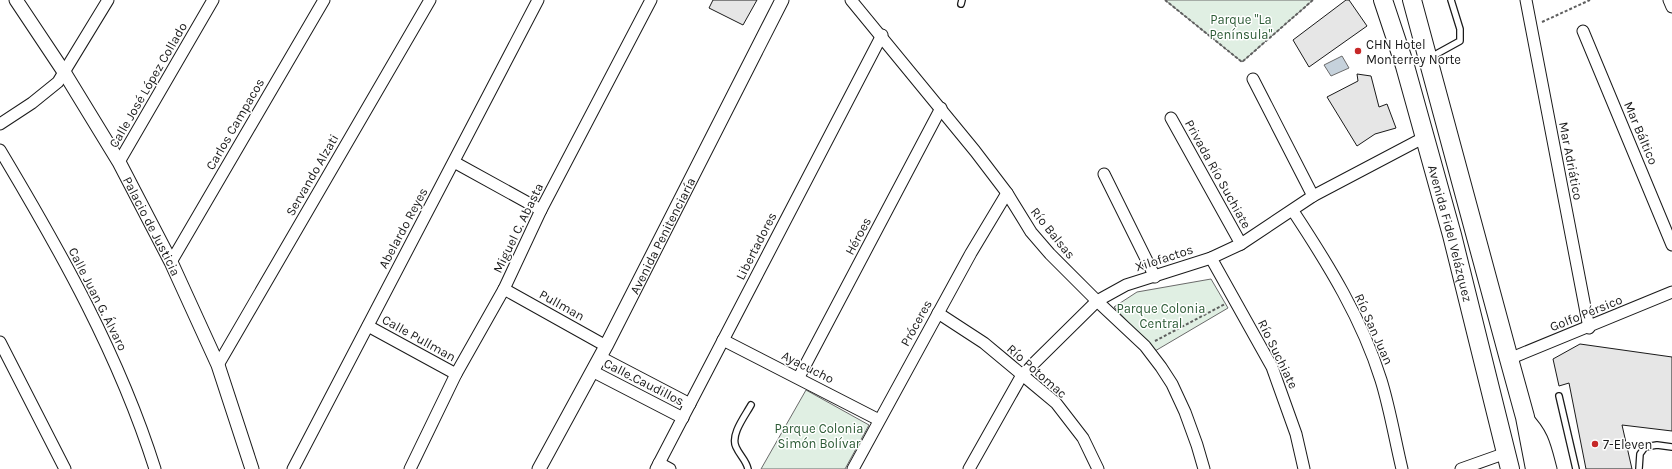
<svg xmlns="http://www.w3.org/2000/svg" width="1672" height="469" font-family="Karla,sans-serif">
  <rect width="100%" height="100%" fill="#fff"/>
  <g fill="#e0efe3" stroke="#6a6a6a">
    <path d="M1165 0H1313L1242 62Z"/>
    <path d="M1211 279 1228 308 1155 351 1114 307 1137 292Z"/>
    <path d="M806 390 869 425 845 469H761Z"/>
  </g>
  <path fill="#c6d2dc" stroke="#6a6a6a" d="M1342 56 1349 68 1331 76 1324 65Z"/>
  <g fill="#e6e6e6" stroke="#1a1a1a">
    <path d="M713 0H757L743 25 709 8Z"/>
    <path d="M1346 0H1349L1367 26 1309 67 1293 40Z"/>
    <path d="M1357 74 1371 76 1379 107 1387 104 1396 128 1375 134 1357 146 1327 97 1358 81Z"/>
    <path d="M1580 344 1672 357V431L1622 425 1632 469H1586L1569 383 1559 386 1553 359Z"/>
  </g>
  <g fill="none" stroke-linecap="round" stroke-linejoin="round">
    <defs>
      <g id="service">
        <path d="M961 4 962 0"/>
        <path d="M1431 57 1460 41V29L1451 0"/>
        <path d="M1559 396 1576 469"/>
        <path d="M748 469C746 460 740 456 736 447 730 435 745 416 751 405"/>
        <path d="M1639 469 1640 454 1645 447 1657 445 1672 447"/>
      </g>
      <g id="minor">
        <path d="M851 0 975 151 1007 193 1031 232 1050 254 1097 301 1145 346 1161 367 1172 384 1185 412 1197 445 1204 469"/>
        <path d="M1526 0 1589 328"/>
        <path d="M1669 0 1672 7"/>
        <path d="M1583 31 1672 245"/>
        <path d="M1253 79 1313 196"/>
        <path d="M1171 118 1241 244"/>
        <path d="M0 124 32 103 58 82 108 0"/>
        <path d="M0 150C61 252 119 355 155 469"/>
        <path d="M119 162 213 0"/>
        <path d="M454 162 541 210"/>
        <path d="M1104 174 1155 277"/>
        <path d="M1293 211C1328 264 1362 319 1381 380 1390 409 1395 440 1402 469"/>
        <path d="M1211 258 1272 367 1296 434 1304 469"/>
        <path d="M171 262 324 0"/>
        <path d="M504 289 606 346"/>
        <path d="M938 313 984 343 1056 403 1083 438 1098 469"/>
        <path d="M368 326 456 374"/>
        <path d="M723 340 879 420"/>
        <path d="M0 342 65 469"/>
        <path d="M600 357 690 404"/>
        <path d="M1509 359 1672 292"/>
        <path d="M218 365 430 0"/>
        <path d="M592 371 683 418"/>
        <path d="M799 377 941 108"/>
        <path d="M659 463 670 469"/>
        <path d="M293 469 538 0"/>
        <path d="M410 469 456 374 504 289 541 210 651 0"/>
        <path d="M656 469 882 35"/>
        <path d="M853 469 971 253 1007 193"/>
        <path d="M969 469 1022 375 1097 301 1126 285 1211 258 1241 244 1313 196 1425 137"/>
        <path d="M1461 469 1506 453"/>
      </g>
      <g id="tertiary">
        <path id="s1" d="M16 0 64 72 119 162 171 262 218 365 252 469"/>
        <path d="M1525 417C1542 434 1544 446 1550 469"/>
        <path id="s2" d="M539 469 606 346 782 0"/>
      </g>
      <g id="trunk">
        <path id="s3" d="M1383 0 1405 66 1452 235 1510 469"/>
        <path d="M1412 0 1509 359 1525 417 1535 469"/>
      </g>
    </defs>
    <use href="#service" stroke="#1a1a1a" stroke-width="8"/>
    <use href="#minor" stroke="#1a1a1a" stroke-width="13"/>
    <use href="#tertiary" stroke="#1a1a1a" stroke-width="15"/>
    <use href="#trunk" stroke="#1a1a1a" stroke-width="20"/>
    <g stroke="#5f5f5f" stroke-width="2" stroke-dasharray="3 2" stroke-linecap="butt">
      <path d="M1165 0 1242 62 1313 0"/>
      <path d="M1542 22 1590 0"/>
      <path d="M1155 341 1225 304"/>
    </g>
    <use href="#service" stroke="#fff" stroke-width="5.5"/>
    <use href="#minor" stroke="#fff" stroke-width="11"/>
    <use href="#tertiary" stroke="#fff" stroke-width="13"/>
    <use href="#trunk" stroke="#fff" stroke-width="18"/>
  </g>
  <g fill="#c62828" stroke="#fff" stroke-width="1.5">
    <circle cx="1358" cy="51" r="4"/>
    <circle cx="1595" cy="444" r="4"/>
  </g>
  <g text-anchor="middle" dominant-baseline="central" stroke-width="3" stroke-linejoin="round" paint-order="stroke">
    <g font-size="13" fill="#2b5a34" stroke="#fff">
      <text x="1241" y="19">Parque "La<tspan x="1241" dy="15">Península"</tspan></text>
      <text x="1161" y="308">Parque Colonia<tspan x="1161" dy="15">Central</tspan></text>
      <text x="819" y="428">Parque Colonia<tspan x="819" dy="15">Simón Bolívar</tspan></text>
    </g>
    <g font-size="13" fill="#1a1a1a" stroke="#fff" text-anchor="start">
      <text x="1366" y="44">CHN Hotel<tspan x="1366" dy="15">Monterrey Norte</tspan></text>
      <text x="1603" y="444">7-Eleven</text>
    </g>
    <g font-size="13" fill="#1a1a1a" stroke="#fff">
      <text transform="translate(148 85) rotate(-60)">Calle José López Collado</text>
      <text transform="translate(235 124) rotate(-60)">Carlos Campacos</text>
      <text transform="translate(1641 133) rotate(67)">Mar Báltico</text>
      <text transform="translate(1571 161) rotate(79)">Mar Adriático</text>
      <text transform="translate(1218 174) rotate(61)">Privada Río Suchiate</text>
      <text transform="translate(312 175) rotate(-60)">Servando Alzati</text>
      <text stroke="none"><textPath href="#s1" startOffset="264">Palacio de Justicia</textPath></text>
      <text transform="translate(403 228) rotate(-62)">Abelardo Reyes</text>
      <text transform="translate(518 228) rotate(-64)">Miguel C. Abasta</text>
      <text transform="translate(1053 233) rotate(51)">Río Balsas</text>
      <text stroke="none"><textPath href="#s3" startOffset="243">Avenida Fidel Velázquez</textPath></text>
      <text stroke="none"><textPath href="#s2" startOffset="264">Avenida Penitenciaría</textPath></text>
      <text transform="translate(858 236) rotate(-62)">Héroes</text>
      <text transform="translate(756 246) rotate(-63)">Libertadores</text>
      <text transform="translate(1164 258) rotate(-18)">Xilofactos</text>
      <text transform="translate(98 299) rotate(63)">Calle Juan G. Álvaro</text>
      <text transform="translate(562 305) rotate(29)">Pullman</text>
      <text transform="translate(1586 313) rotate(-22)">Golfo Pérsico</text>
      <text transform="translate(916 323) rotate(-61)">Próceres</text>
      <text transform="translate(1374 329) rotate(66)">Río San Juan</text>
      <text transform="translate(419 338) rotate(29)">Calle Pullman</text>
      <text transform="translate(1278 354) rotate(64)">Río Suchiate</text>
      <text transform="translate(808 367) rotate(27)">Ayacucho</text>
      <text transform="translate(1037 371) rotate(41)">Río Potomac</text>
      <text transform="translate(644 382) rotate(27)">Calle Caudillos</text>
    </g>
  </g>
</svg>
